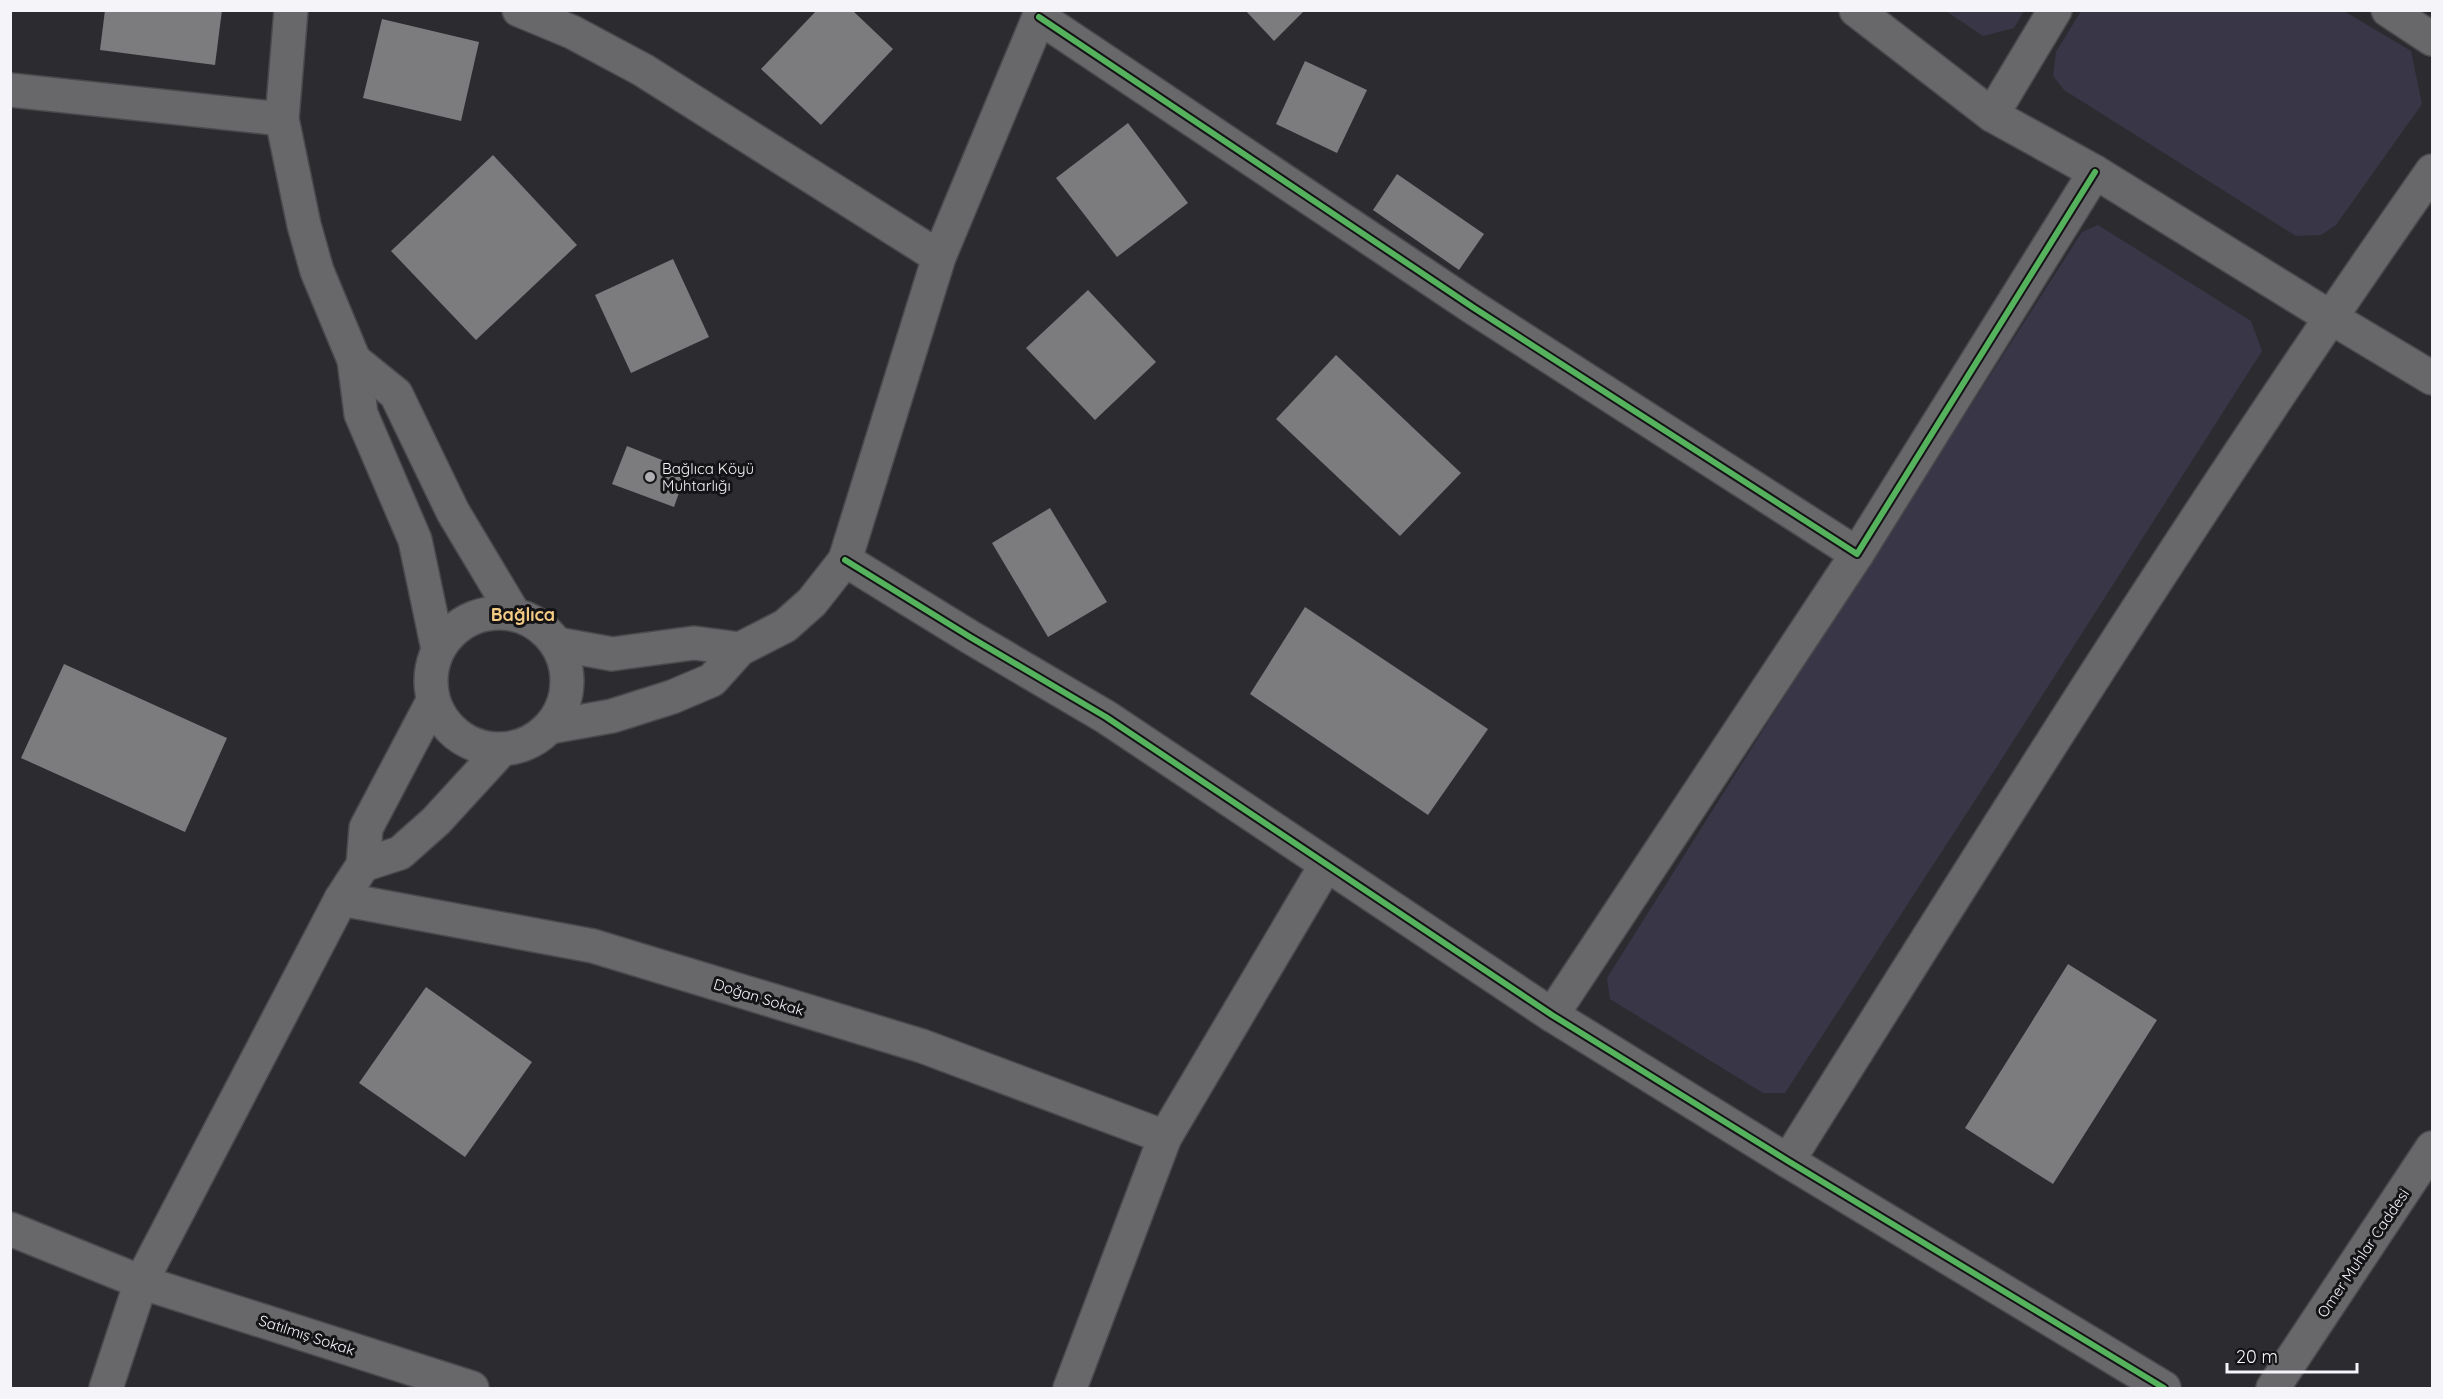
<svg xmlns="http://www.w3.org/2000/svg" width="2443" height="1399" font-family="Quicksand,sans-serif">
  <rect width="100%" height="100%" fill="#2c2b30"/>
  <g fill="#393648">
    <path d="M1946 11H2024L2014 28 1983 36Z"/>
    <path d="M2081 11H2344L2411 51 2422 104 2336 225 2321 235 2296 236 2064 90 2053 76 2056 52Z"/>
    <path d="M2098 225 2251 321 2262 351 1996 768 1785 1093H1763L1610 999 1607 978 1770 719 2082 232Z"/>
  </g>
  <g fill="#7c7c7f">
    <path d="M105 10H222L215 65 100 50Z"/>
    <path d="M817 10H852L893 49 821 125 761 69Z"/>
    <path d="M1245 10H1305L1274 41Z"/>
    <path d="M382 19 479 42 461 121 363 98Z"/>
    <path d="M1305 61 1367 90 1337 153 1276 124Z"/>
    <path d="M1128 123 1188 203 1117 257 1056 178Z"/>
    <path d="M493 155 577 245 476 340 391 251Z"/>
    <path d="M1397 174 1484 234 1459 270 1373 210Z"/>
    <path d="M673 259 709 337 631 373 595 295Z"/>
    <path d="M1088 290 1156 362 1095 420 1026 348Z"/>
    <path d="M1336 355 1461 473 1400 536 1276 419Z"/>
    <path d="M627 446 687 470 674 507 612 484Z"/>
    <path d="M1050 508 1107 602 1048 637 992 543Z"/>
    <path d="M1305 607 1488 729 1428 815 1250 694Z"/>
    <path d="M64 664 227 738 185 832 21 758Z"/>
    <path d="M2068 964 2157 1020 2053 1184 1965 1128Z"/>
    <path d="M426 987 532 1062 465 1157 359 1083Z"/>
  </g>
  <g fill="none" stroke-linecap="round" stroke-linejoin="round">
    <defs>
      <g id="minor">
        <path d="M291 10 282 119 304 225 317 271 354 360 361 414 415 540 438 649"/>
        <path d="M519 10 572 32 643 70 939 257"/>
        <path d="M1856 10 1992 115 2095 172 2330 317 2432 378"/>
        <path d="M2388 10 2432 39"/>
        <path d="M1039 17 1474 308 1857 554 2095 172"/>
        <path d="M10 90 282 119"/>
        <path d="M1992 115 2055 10"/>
        <path d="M354 360 396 394 453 512 514 614"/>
        <path d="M845 560 970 637 1106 717 1552 1015 1788 1161 2164 1388"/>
        <circle cx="499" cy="681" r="68"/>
        <path d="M557 644 612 654 694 643 740 649"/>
        <path d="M550 727 612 716 672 697 712 680 740 649 785 626 812 602 845 560 939 257 1042 10"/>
        <path d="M363 865 400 853 436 821 502 749"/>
        <path d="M341 899 593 946 922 1046 1165 1137"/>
        <path d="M1552 1015 1857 554"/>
        <path d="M1788 1161C1997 828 2206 493 2432 171"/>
        <path d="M10 1229 141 1282 472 1388"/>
        <path d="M106 1388 141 1282 341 899 363 865 366 828 433 701"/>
        <path d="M1070 1388 1165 1137 1326 865"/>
        <path d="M2273 1388 2432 1148"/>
      </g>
    </defs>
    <use href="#minor" stroke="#4a4a4d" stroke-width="36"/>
    <use href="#minor" stroke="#68676a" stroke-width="33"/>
    <defs>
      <g id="cycleway">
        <path d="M1039 17 1474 308 1857 554 2095 172"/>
        <path d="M845 560 970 637 1106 717 1552 1015 1788 1161 2164 1388"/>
      </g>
    </defs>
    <use href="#cycleway" stroke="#141316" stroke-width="10"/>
    <use href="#cycleway" stroke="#56b35d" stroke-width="6"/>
  </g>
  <circle fill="#aeaeb3" stroke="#141316" stroke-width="2" cx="650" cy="477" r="6"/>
  <g text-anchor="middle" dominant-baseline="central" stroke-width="6" stroke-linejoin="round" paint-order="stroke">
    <g font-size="15" fill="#f4f4f9" stroke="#141316" text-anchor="start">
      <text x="662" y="468">Bağlıca Köyü<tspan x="662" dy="17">Muhtarlığı</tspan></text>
    </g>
    <g font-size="15" fill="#f4f4f9" stroke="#141316">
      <text transform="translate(759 997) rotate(17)">Doğan Sokak</text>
      <text transform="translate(2363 1253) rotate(-56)">Omer Muhlar Caddesi</text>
      <text transform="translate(307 1335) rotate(18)">Satılmış Sokak</text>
    </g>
    <g font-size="18" font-weight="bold" fill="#f4cb84" stroke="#141316">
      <text x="523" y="614">Bağlıca</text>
    </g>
  </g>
  <rect width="2443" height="1399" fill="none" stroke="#f4f4f9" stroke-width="24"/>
  <path d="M2227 1363v9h130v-9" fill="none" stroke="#f4f4f9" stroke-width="3"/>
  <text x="2236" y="1363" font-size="18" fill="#f4f4f9" stroke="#141316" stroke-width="4.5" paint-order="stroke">20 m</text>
</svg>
